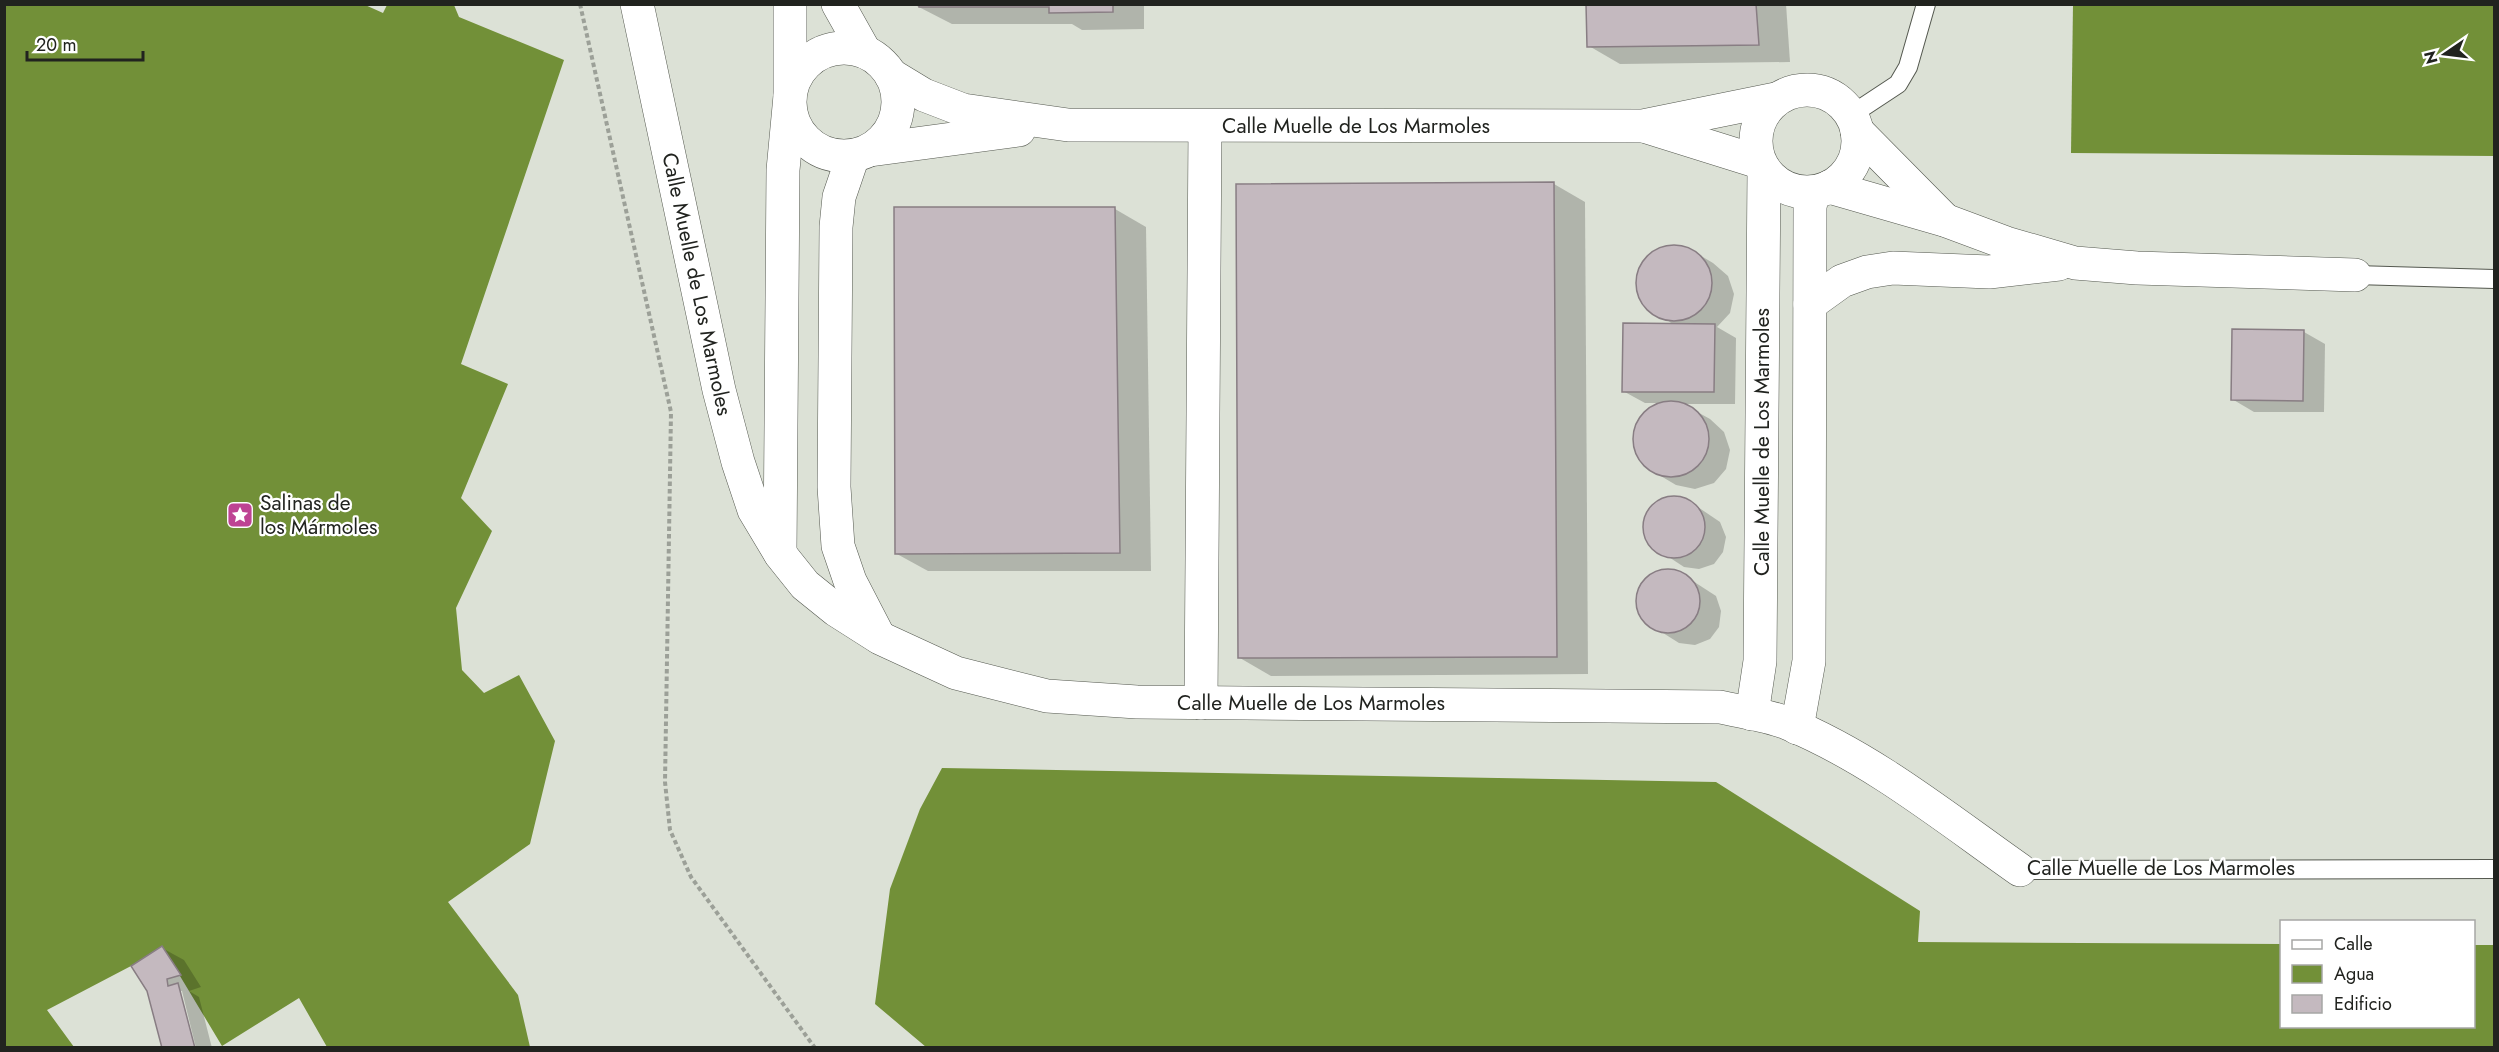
<svg xmlns="http://www.w3.org/2000/svg" width="2499" height="1052" font-family="Jost,sans-serif">
  <rect width="100%" height="100%" fill="#dce1d6"/>
  <g fill="#729038">
    <path d="M363 4 383 13 387 5H454L459 17 564 60 461 364 508 384 461 498 492 531 456 608 462 670 484 693 519 675 555 741 530 844 448 902 518 995 530 1047H327L299 998 222 1046 162 946 131 966 47 1010 74 1047 5 1048V5Z"/>
    <path d="M2073 5H2494V156L2071 153Z"/>
    <path d="M942 768 1716 782 1920 911 1918 942 2281 944 2282 1026H2474V945H2494V1047H926L875 1004 890 889 920 809Z"/>
  </g>
  <g fill="#0003">
    <path d="M913 4H1144V29L1082 30 1072 24H952Z"/>
    <path d="M1587 4H1786L1790 62 1620 64 1589 46Z"/>
    <path d="M1554 184 1585 202 1588 674 1271 676 1240 658 1237 185Z"/>
    <path d="M1115 209 1146 227 1151 571H928L897 554Z"/>
    <path d="M1672 246 1691 250 1713 263 1728 276 1734 294 1730 313 1717 327 1736 338 1735 404H1683L1710 419 1724 432 1730 450 1726 469 1714 483 1695 489 1676 485 1654 472 1640 459 1634 441 1638 422 1651 408 1663 403H1645L1623 391 1674 325 1643 303 1638 285 1642 266 1654 252Z"/>
    <path d="M2304 332 2325 344 2324 412H2254L2232 399Z"/>
    <path d="M1670 497 1686 499 1720 522 1726 537 1723 552 1714 564 1699 569 1684 567 1649 544 1644 530 1647 515 1656 503Z"/>
    <path d="M1666 571 1682 574 1716 596 1721 611 1719 627 1710 639 1695 645 1679 643 1644 621 1637 601 1640 588 1651 576Z"/>
    <path d="M162 948 184 960 201 987 189 991 199 997 212 1048H196L182 991 149 990Z"/>
  </g>
  <g fill="#c4b9bf" stroke="#887d83" stroke-width="1.5">
    <path d="M919 4H1113V12L1049 13V7H919Z"/>
    <path d="M1586 4H1756L1759 45 1587 47Z"/>
    <path d="M1554 182 1557 657 1238 658 1236 184Z"/>
    <path d="M894 207H1115L1120 553 895 554Z"/>
    <circle cx="1674" cy="283" r="38"/>
    <path d="M1623 323 1715 324 1714 392H1622Z"/>
    <path d="M2232 329 2304 330 2303 401 2231 400Z"/>
    <circle cx="1671" cy="439" r="38"/>
    <circle cx="1674" cy="527" r="31"/>
    <circle cx="1668" cy="601" r="32"/>
    <path d="M162 946 181 975 167 979 168 986 178 983 195 1048H162L147 991 131 966Z"/>
  </g>
  <g fill="none" stroke-linecap="round" stroke-linejoin="round">
    <defs>
      <g id="service">
        <path d="M1851 115 1898 84 1908 67 1926 4"/>
        <path d="M2355 275 2494 279"/>
        <path d="M2020 870 2494 869"/>
      </g>
      <g id="minor">
        <path d="M637 4 719 390 738 462 754 510 781 555 805 585 836 610 880 638 956 673 1047 696 1137 702 1720 707C1742 712 1766 715 1787 723 1872 758 1946 818 2020 870"/>
        <path d="M1857 131 1945 220"/>
        <path d="M853 156 839 197 836 227 834 487 838 546 850 581 879 637"/>
        <path d="M1829 187 1947 221 2006 243 2075 263 2137 268 2355 275"/>
        <path d="M1810 304 1842 281 1867 272 1893 268 1989 272 2059 264"/>
        <path d="M780 553 783 170 790 96"/>
        <path d="M1201 703 1205 126"/>
        <path d="M1752 714 1760 661 1764 170"/>
        <path d="M1797 728 1809 661 1810 207 1813 192"/>
      </g>
      <g id="tertiary">
        <path d="M790 4V93"/>
        <path d="M838 4 865 52"/>
        <circle cx="844" cy="102" r="54"/>
        <path d="M891 75 924 95 963 110 1068 125 1643 126 1776 99"/>
        <circle cx="1807" cy="141" r="51"/>
        <path d="M1647 127 1759 162"/>
        <path d="M870 150 1019 130"/>
      </g>
    </defs>
    <use href="#service" stroke="#54584f" stroke-width="20"/>
    <use href="#minor" stroke="#54584f" stroke-width="34"/>
    <use href="#tertiary" stroke="#54584f" stroke-width="34"/>
    <path stroke="#9ca098" stroke-width="4" stroke-dasharray="4.5 3" stroke-linecap="butt" d="M580 4 671 412 665 782 670 830 691 877 815 1048"/>
    <use href="#service" stroke="#fff" stroke-width="18"/>
    <use href="#minor" stroke="#fff" stroke-width="33"/>
    <use href="#tertiary" stroke="#fff" stroke-width="33"/>
  </g>
  <defs>
    <symbol id="sight-square" viewBox="-11 -11 22 22"><rect x="-9" y="-9" width="18" height="18" rx="4" fill="#be4393" stroke="#fff"/><path d="M0-6L1.8-2.2L6-1.7L2.9 1.2L3.7 5.4L0 3.3L-3.7 5.4L-2.9 1.2L-6-1.7L-1.8-2.2Z" fill="#fff"/></symbol>
  </defs>
  <g fill-rule="evenodd">
    <use href="#sight-square" x="225" y="500" width="30" height="30"/>
  </g>
  <g text-anchor="middle" dominant-baseline="central" stroke-width="4.5" stroke-linejoin="round" paint-order="stroke">
    <g font-size="21" fill="#21231f" stroke="#fff">
      <text x="1356" y="126">Calle Muelle de Los Marmoles</text>
      <text transform="translate(697 284) rotate(78)">Calle Muelle de Los Marmoles</text>
      <text transform="translate(1762 442) rotate(-90)">Calle Muelle de Los Marmoles</text>
      <text x="1311" y="703">Calle Muelle de Los Marmoles</text>
      <text x="2161" y="868">Calle Muelle de Los Marmoles</text>
    </g>
    <g font-size="21" fill="#21231f" stroke="#fff" text-anchor="start">
      <text x="260" y="503">Salinas de<tspan x="260" dy="24">los Mármoles</tspan></text>
    </g>
  </g>
  <rect width="2499" height="1052" fill="none" stroke="#21231f" stroke-width="12"/>
  <rect x="2280" y="920" width="195" height="108" fill="#ffffff" stroke="#a6a7a5" stroke-width="1.5"/>
  <rect x="2292" y="940" width="30" height="9" fill="#ffffff" stroke="#a6a7a5" stroke-width="1.5"/>
  <text x="2334" y="950" font-size="18" fill="#21231f">Calle</text>
  <rect x="2292" y="965" width="30" height="18" fill="#729038" stroke="#a6a7a5" stroke-width="1.5"/>
  <text x="2334" y="980" font-size="18" fill="#21231f">Agua</text>
  <rect x="2292" y="995" width="30" height="18" fill="#c4b9bf" stroke="#a6a7a5" stroke-width="1.5"/>
  <text x="2334" y="1010" font-size="18" fill="#21231f">Edificio</text>
  <g transform="translate(2445 54) rotate(256)" stroke="#ffffff" stroke-width="4.5" paint-order="stroke">
  <path d="M0-4.5L10 22L0 15L-10 22Z" fill="#21231f"/>
  <text y="-9" font-size="16" font-weight="bold" text-anchor="middle" fill="#21231f">N</text>
  </g>
  <path d="M27 51v9h116v-9" fill="none" stroke="#21231f" stroke-width="3"/>
  <text x="36" y="51" font-size="18" fill="#21231f" stroke="#ffffff" stroke-width="4.5" paint-order="stroke">20 m</text>
</svg>
